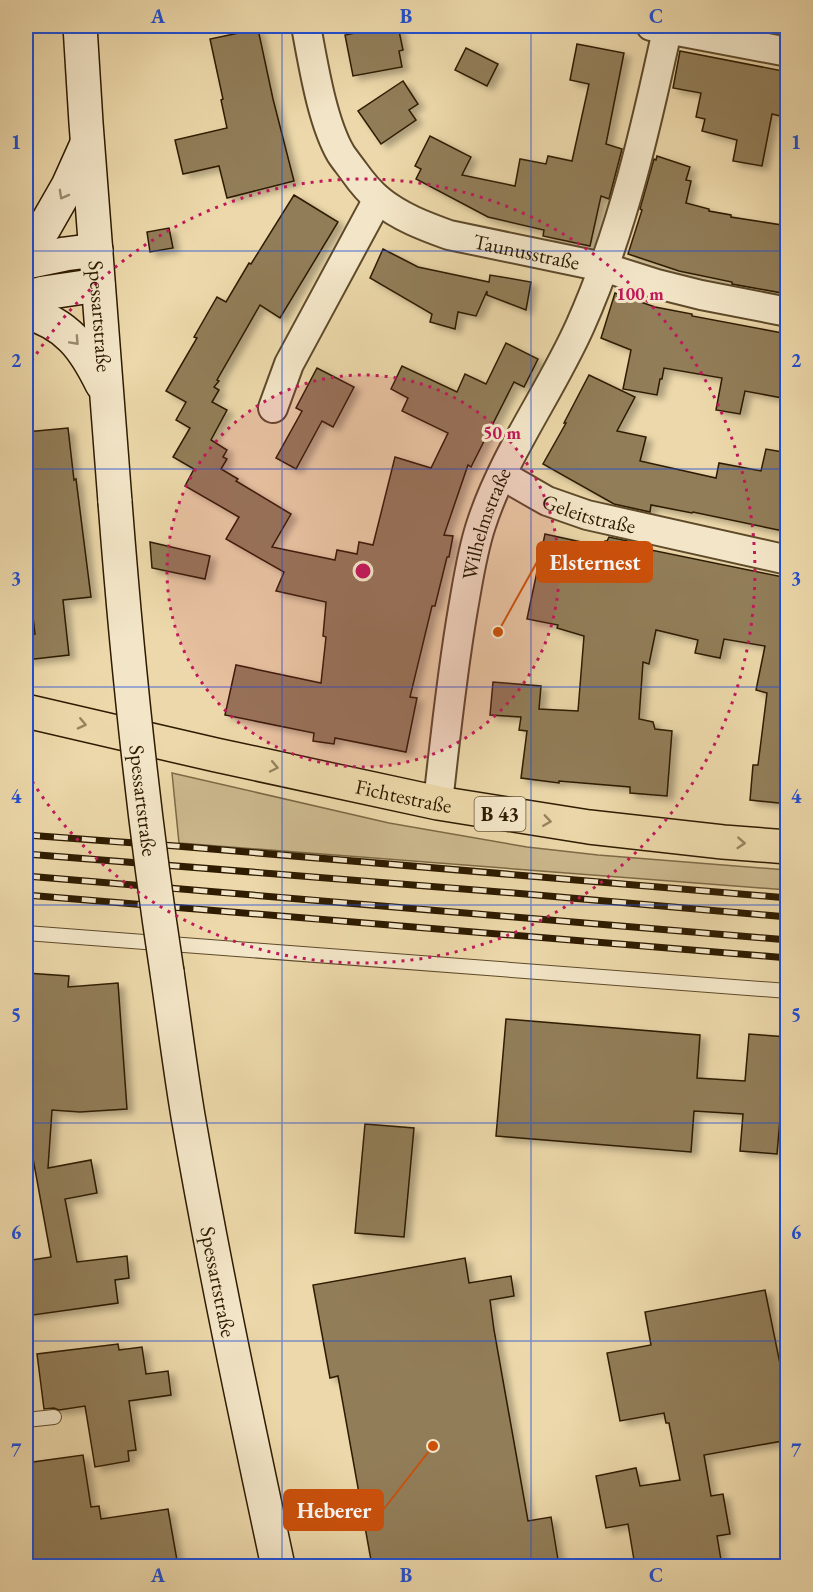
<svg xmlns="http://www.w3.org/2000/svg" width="813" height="1592" font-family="'EB Garamond',serif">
  <defs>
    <filter id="shadow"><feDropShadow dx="6" dy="4" stdDeviation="3" flood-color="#0004"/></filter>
  </defs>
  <rect width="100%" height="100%" fill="#ecd8aa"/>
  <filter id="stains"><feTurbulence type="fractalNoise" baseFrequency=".00333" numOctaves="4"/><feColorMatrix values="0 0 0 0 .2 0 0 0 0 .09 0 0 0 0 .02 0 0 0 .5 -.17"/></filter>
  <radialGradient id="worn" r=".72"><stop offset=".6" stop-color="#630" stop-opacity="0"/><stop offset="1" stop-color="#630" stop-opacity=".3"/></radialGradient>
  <path fill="#ccb88d" stroke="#7d6a46" stroke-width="1.5" d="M172 773 389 823 527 847 598 855 787 870V890L179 843Z"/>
  <g fill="#917d58" stroke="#2e1b00" stroke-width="1.5" filter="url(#shadow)">
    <path d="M390 26H398L403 50 399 51 402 67 353 76 345 35Z"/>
    <path d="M258 29 273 99 294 181 227 198 219 166 183 174 175 140 227 128 221 100 223 99 210 39Z"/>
    <path d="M577 44 624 53 606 144 622 149 609 199 601 196 590 246 543 236 544 230 488 217 416 179 421 169 415 166 430 136 471 157 462 175 515 186 520 159 546 164 548 156 572 161 589 84 570 80Z"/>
    <path d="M466 48 498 64 487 86 455 70Z"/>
    <path d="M680 51 788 72V118L772 114 762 166 733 161 737 140 702 131 705 119 696 117 701 93 673 88Z"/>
    <path d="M403 81 418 104 409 110 416 120 381 144 358 111Z"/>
    <path d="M657 156 690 167 686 180 691 181 686 203 709 209V211L731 215V217L788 226V294L732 284V282L679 271 628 254 642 210 640 209 654 159 656 160Z"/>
    <path d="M294 195 338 222 280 318 260 305 217 380 219 381 214 387 219 390 212 402 227 410 211 440 227 450 223 457 227 459 221 469 238 479 236 481 291 514 272 547 335 560 337 550 357 554 359 542 373 545 395 457 431 468 448 433 402 411 408 398 391 389 402 366 457 392 465 374 486 384 506 343 538 359 524 387 514 382 471 467 468 465 444 535 453 536 449 557H447L435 606H432L410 697 417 698 406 752 335 738 334 744 313 741 314 733 225 715 236 665 321 683 326 637 323 636 326 602 276 591 284 572 226 539 239 517 185 486 194 469 173 457 190 428 176 420 186 402 166 391 197 338 194 337 217 297 226 302 249 263 251 264Z"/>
    <path d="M169 228 173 248 150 252 147 232Z"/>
    <path d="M383 249 418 267 489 282 490 275 531 282 526 310 487 295V291L476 316 458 312 455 329 430 322 432 314 370 278Z"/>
    <path d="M615 293 655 307 692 314V316L788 334V399L745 391 740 414 716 410 722 378 664 368 662 379H660L657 395 623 389 631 350 601 338Z"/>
    <path d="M317 368 354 387 333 427 322 421 296 469 276 458 302 411 296 408Z"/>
    <path d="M589 375 635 397 617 431 646 437 640 461 716 478 719 463 761 471 766 449 788 453V532L693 512 692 513 651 505 650 512 614 504 543 464 566 423H564Z"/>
    <path d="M68 428 74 480 76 479 91 597 63 600 69 655 26 660V635L35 634 26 556V432Z"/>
    <path d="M545 534 604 547 605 541H607L609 537 642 544 641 548 788 578V804L750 800 753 765H758L767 693 756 690 765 646 724 639 720 658 695 653 698 640 656 630 649 664 643 662 639 719 653 722 655 729 672 731 667 796 630 793V787L559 781V783L521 778 527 731 519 730 521 717 490 715 493 682 541 686 539 709 578 711 584 636 557 628 558 625 527 619Z"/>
    <path d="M150 542 210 556 205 579 152 568Z"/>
    <path d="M26 973 69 976 68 987 118 983 127 1109 80 1112 52 1110 48 1168 91 1160 97 1193 65 1199 77 1262 127 1256 129 1278 115 1280 118 1303 26 1316V1261L51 1257 30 1142 26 1140Z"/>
    <path d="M506 1019 700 1035 697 1078 745 1081 749 1034 787 1037 777 1154 740 1151 743 1114 694 1111 691 1152 496 1136Z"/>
    <path d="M365 1124 414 1128 404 1237 355 1233Z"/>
    <path d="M465 1258 469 1283 511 1276 514 1296 490 1300 494 1330 528 1521 551 1517 559 1566H372L338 1376 330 1378 313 1285Z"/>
    <path d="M765 1290 788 1403V1440L704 1455 711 1496 723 1494 730 1534 717 1536 722 1566H635L628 1524 606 1528 596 1476 636 1468 640 1486 680 1480 669 1423H666L664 1413 620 1421 607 1353 651 1345 645 1312Z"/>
    <path d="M118 1344 119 1350 142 1347 146 1374 168 1371 171 1395 129 1401 136 1450 128 1451 129 1461 95 1467 85 1406 59 1410 54 1408 44 1409 37 1354Z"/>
    <path d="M83 1455 91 1507 99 1506 101 1519 168 1509 178 1566H26V1463Z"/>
  </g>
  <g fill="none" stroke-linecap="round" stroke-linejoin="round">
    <defs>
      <g id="lane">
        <path d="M26 933 788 991"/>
        <path d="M26 1420 54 1417"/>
      </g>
      <g id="street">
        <path id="s1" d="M306 26C313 63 322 122 341 154 345 160 350 166 355 173 362 183 370 192 379 200 400 217 424 226 449 235L603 267 657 284 701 295 788 312"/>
        <path d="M651 26 788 52"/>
        <path d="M273 408 289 364 378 199"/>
        <path id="s2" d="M502 475 547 501 587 515 788 560"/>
        <path id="s3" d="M438 803C445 738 452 673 463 609 468 581 472 552 481 525 504 454 550 393 580 326 623 230 646 127 668 26"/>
      </g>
      <g id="secondary">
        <path id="s4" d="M80 26 86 123 115 502"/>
        <path d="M26 247 44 228 68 186 86 146"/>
        <path d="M26 262 65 254 96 250"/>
        <path d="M26 298 44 293 98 285"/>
        <path d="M26 312C67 324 84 347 102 384"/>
        <path id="s5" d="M167 972C174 1020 180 1068 188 1116 214 1267 246 1417 278 1566"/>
      </g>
      <g id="primary">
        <path id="s6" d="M26 711 216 755 438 803 589 827 723 842 788 847"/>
      </g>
    </defs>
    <use href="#lane" stroke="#5e4a2a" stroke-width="16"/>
    <use href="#street" stroke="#5e4a2a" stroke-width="32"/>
    <use href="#secondary" stroke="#2e1b00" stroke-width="36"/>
    <use href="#primary" stroke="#2e1b00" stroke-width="36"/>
    <use href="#lane" stroke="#f3e6c8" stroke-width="14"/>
    <use href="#street" stroke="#f3e6c8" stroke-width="28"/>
    <use href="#secondary" stroke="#f3e6c8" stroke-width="33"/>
    <use href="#primary" stroke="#ecd8aa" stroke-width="33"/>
    <defs>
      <g id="rail">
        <path d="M26 835 176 846 788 898"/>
        <path d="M26 854 514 893 788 917"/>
        <path d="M26 876 788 940"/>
        <path d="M26 895 788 958"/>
      </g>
    </defs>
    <use href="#rail" stroke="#2e1b00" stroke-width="7"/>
    <use href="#rail" stroke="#f3e6c8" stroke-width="4.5" stroke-dasharray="14" stroke-linecap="butt"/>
    <defs>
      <g id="secondary-bridge">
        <path id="s7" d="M115 502C127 659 143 816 167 972"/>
      </g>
    </defs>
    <use href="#secondary-bridge" stroke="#2e1b00" stroke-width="36" stroke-linecap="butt"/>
    <use href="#secondary-bridge" stroke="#f3e6c8" stroke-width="33"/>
  </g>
  <defs><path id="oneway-chevron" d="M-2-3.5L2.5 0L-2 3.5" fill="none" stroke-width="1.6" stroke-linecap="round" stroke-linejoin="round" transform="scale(1.5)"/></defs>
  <g stroke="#9a8b6e">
    <use href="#oneway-chevron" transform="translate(63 195) rotate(119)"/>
    <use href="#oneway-chevron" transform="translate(75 341) rotate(47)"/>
  </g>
  <g stroke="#96835e">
    <use href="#oneway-chevron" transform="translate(82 724) rotate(13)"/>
    <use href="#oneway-chevron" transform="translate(274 767) rotate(12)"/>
    <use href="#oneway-chevron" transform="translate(547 821) rotate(8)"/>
    <use href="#oneway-chevron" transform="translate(741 843) rotate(4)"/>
  </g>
  <path fill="none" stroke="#1d4ed8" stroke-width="1.5" stroke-opacity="0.55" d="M282 26V1566M531 26V1566M26 251H788M26 469H788M26 687H788M26 905H788M26 1123H788M26 1341H788"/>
  <circle cx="363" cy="571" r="196" fill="#c2185b" fill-opacity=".12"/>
  <g fill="none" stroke="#c2185b" stroke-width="3" stroke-dasharray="3 6">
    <circle cx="363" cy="571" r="196"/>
    <path d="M27 369A392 392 0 1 1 27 773"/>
  </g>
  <g text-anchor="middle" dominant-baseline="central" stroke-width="6" stroke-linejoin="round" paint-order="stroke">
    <rect fill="#f3e6c8" stroke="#69583c" stroke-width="1.5" x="474.5" y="797" width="51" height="34" rx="4.5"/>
    <g font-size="20" font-weight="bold" fill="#2e1b00">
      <text x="500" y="814">B 43</text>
    </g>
    <g font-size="21" fill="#2e1b00" stroke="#f3e6c8">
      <text stroke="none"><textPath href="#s1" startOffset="351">Taunusstraße</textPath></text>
      <text stroke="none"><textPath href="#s4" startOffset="291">Spessartstraße</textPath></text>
      <text stroke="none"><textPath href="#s2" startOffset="96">Geleitstraße</textPath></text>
      <text stroke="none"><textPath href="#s3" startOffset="284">Wilhelmstraße</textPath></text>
      <text stroke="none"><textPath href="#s6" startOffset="387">Fichtestraße</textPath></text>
      <text stroke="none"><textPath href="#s7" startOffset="300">Spessartstraße</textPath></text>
      <text stroke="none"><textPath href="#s5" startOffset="314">Spessartstraße</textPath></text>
    </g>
  </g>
  <circle cx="363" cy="571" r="9" fill="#c2185b" stroke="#f3e6c8" stroke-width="3"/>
  <g font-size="18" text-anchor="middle" font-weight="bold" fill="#c2185b" stroke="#f3e6c8" stroke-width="6" stroke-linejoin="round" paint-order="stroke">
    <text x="640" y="300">100 m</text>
    <text x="502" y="439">50 m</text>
  </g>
  <path fill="none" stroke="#cc500a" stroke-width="2" d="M498 632L537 562M433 1446L383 1510"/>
  <g fill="#cc500a" stroke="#f3e6c8" stroke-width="2">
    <circle cx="498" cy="632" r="6"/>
    <circle cx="433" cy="1446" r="6"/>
  </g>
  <g fill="#cc500a" stroke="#cc500a" stroke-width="2">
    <rect x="537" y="542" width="115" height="40" rx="6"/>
    <rect x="284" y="1490" width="99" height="40" rx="6"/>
  </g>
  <g font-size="22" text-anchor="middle" font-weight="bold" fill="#fff">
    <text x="595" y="570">Elsternest</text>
    <text x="334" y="1518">Heberer</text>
  </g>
  <rect width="813" height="1592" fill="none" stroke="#ecd8aa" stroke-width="66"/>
  <rect x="33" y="33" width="747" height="1526" fill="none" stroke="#1d4ed8" stroke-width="2"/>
  <g font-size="20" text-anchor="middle" font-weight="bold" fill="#1d4ed8">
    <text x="158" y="23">A</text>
    <text x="406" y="23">B</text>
    <text x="656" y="23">C</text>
    <text x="16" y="149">1</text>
    <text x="796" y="149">1</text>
    <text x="16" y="367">2</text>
    <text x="796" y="367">2</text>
    <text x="16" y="585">3</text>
    <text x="796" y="585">3</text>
    <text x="16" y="803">4</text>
    <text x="796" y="803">4</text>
    <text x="16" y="1021">5</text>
    <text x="796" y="1021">5</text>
    <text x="16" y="1239">6</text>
    <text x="796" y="1239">6</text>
    <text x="16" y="1457">7</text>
    <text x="796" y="1457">7</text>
    <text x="158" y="1582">A</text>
    <text x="406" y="1582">B</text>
    <text x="656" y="1582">C</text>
  </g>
  <rect width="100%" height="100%" filter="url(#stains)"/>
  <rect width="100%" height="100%" fill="url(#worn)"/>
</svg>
